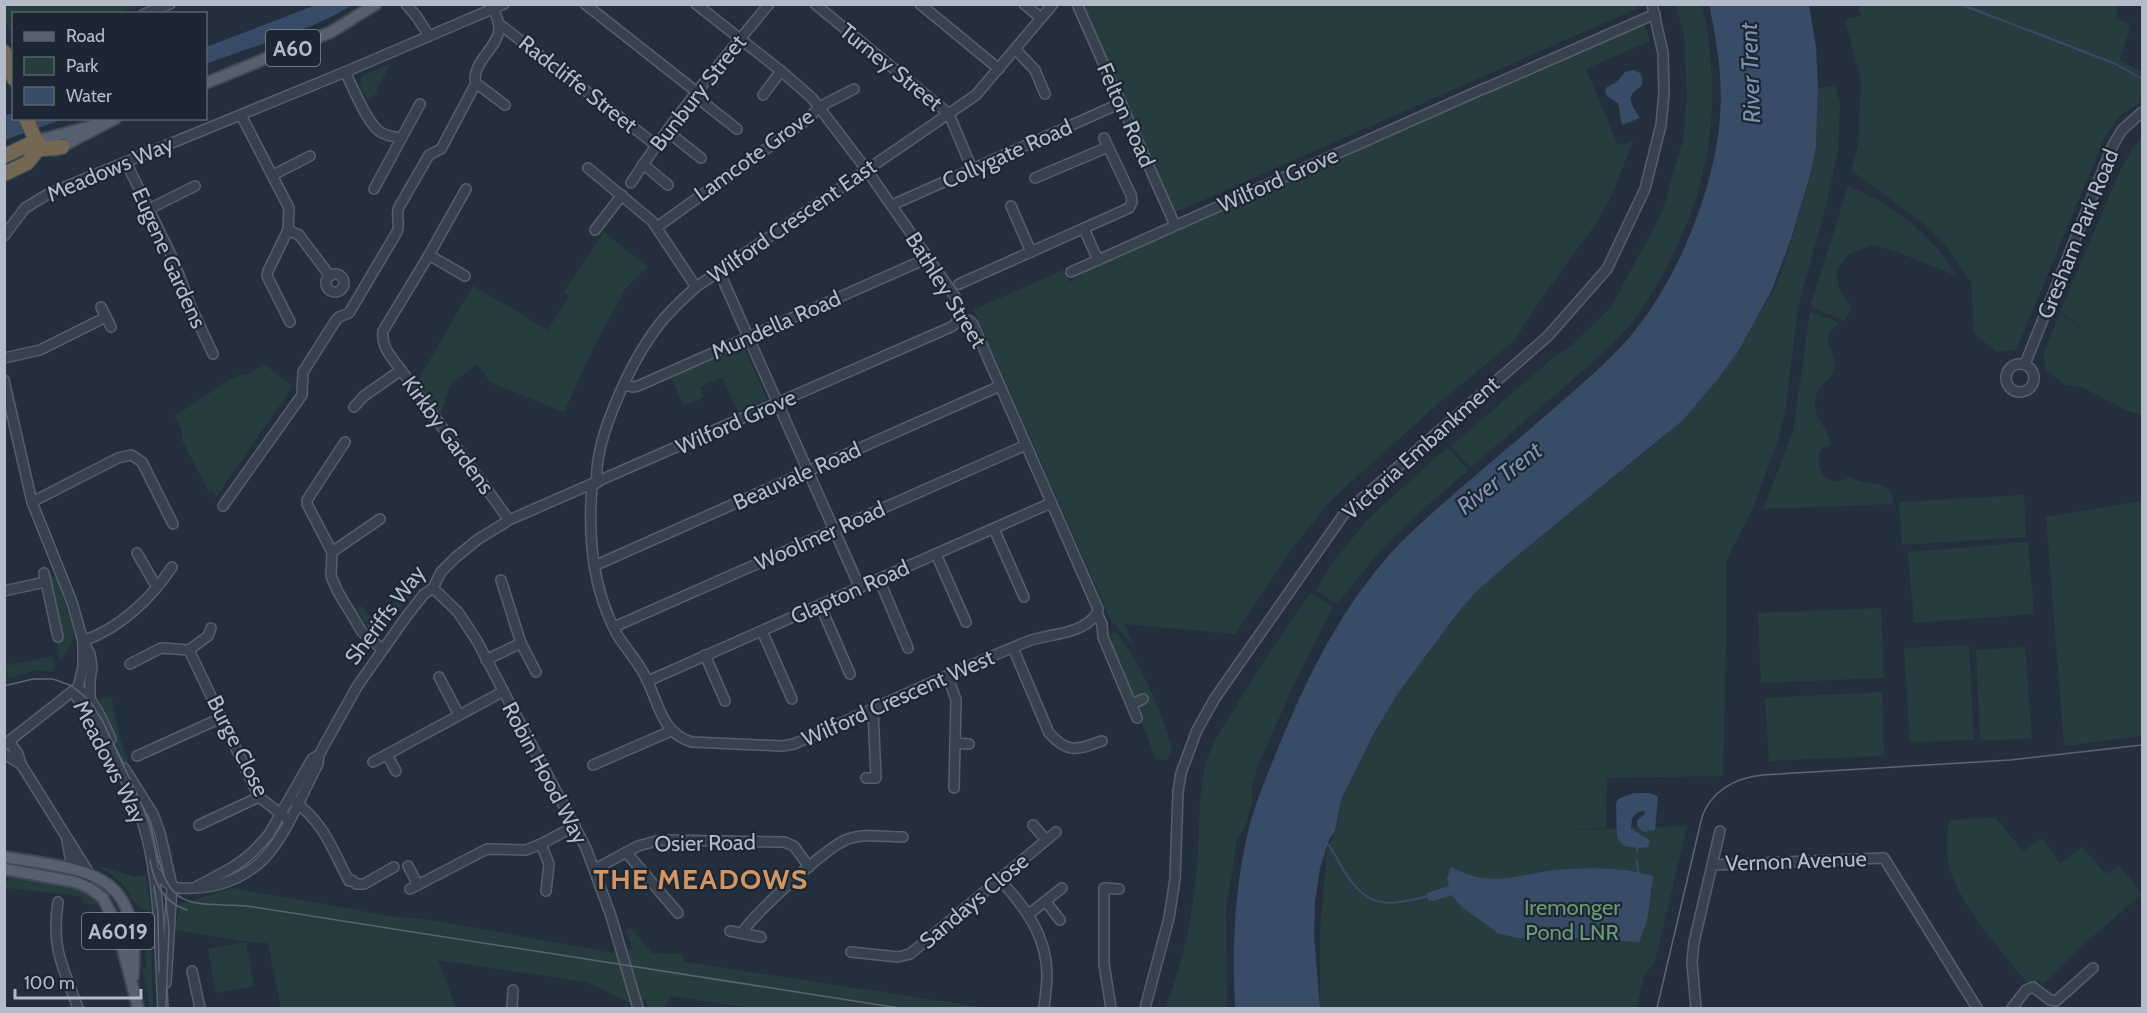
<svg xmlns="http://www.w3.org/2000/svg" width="2147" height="1013" font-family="Cabin,sans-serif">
  <rect width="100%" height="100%" fill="#242f3e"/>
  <g fill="#263c3f">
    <path d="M1637 4 1638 8 1176 212 1084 5Z"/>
    <path d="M2119 4 2115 18 2131 25 2120 60 2142 72V102L2121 115 2104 139 2016 350 1996 352 1974 333 1971 283 1945 244 1921 222 1851 170 1858 146 1861 81 1845 19 1862 16 1858 9 1863 5Z"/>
    <path d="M4 5 5 4 141 5 116 13 14 14 13 37 11 36 5 18Z"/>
    <path d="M1676 5H1702C1723 99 1712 182 1666 268 1657 285 1647 303 1635 319 1617 342 1592 363 1570 382 1537 411 1503 439 1470 468L1451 446 1553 358 1572 345 1611 307 1662 213 1683 139 1687 97 1684 34Z"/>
    <path d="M1644 25 1650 41 1586 69 1617 143 1620 145 1633 141 1612 195 1595 225 1543 296 1514 341 1433 408 1330 501 1291 550 1235 634 1124 624 1135 648 1114 623H1112L981 325 973 310 1063 270 1069 282 1081 276 1082 271 1169 232H1179L1184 226 1331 161H1340L1346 154Z"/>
    <path d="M391 64 376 90 378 93 367 99 360 85 362 76Z"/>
    <path d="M1835 85 1840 103 1838 151 1826 206 1798 307 1785 412 1778 440 1752 510 1726 561V649L1723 776 1607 778 1606 828 1546 831 1687 826 1655 962 1645 975 1636 1008H1320V930L1327 850 1335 833 1341 800 1387 708 1460 610 1475 593 1511 561 1654 445 1723 372 1775 288 1792 240 1811 173 1816 145 1818 89Z"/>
    <path d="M2142 136V415L2128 411 2084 388 2065 385 2046 370 2043 354 2060 314 2094 337 2060 312 2119 173 2132 149Z"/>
    <path d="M1848 186C1893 204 1932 234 1957 276L1895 251 1872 245 1847 255V256L1837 268C1837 283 1840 295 1851 306L1845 321 1812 308 1811 304Z"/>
    <path d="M604 232 648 267 626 288 594 346 564 412 490 382 477 364 450 385 441 414 417 382 473 286 548 330 569 296 564 292Z"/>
    <path d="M1810 312 1841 323C1811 340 1842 349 1833 371 1828 386 1814 384 1815 407 1816 422 1829 427 1830 446L1822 448C1812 470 1828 490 1850 477 1867 487 1878 478 1892 494L1893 504 1763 509 1793 432Z"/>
    <path d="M744 347 767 399 738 412 722 377 700 387 704 397 684 406 671 378Z"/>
    <path d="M265 365 293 386 216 497 213 491 209 492 182 440V430L175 416 226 382 237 376 246 375Z"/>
    <path d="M1448 447 1468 470 1419 513 1379 552 1337 604 1316 590 1334 561 1368 519Z"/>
    <path d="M2024 495 2026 537 1902 545 1899 502Z"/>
    <path d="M2142 501V736L2064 746 2046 517Z"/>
    <path d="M2028 542 2034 614 1914 623 1908 552Z"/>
    <path d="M45 571 57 579 74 632 72 642 60 662Z"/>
    <path d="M422 580 423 581 384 630 378 633 369 629 356 608 360 605 373 620 404 595 400 588 403 586 407 591Z"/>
    <path d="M1310 593 1333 606 1298 676 1259 763 1252 785V803L1245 828 1237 839 1226 910 1227 1008H1165C1185 959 1195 906 1198 853 1200 823 1198 793 1206 763 1212 740 1227 723 1238 703 1260 665 1286 629 1310 593Z"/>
    <path d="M1881 608 1884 678 1761 683 1758 613Z"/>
    <path d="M1116 632C1142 665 1160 708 1172 748L1168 760 1156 759 1136 707 1148 702 1145 694 1132 698 1112 647 1111 634Z"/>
    <path d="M1969 645 1974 740 1910 742 1904 648Z"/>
    <path d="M2025 647 2032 739 1980 740 1976 650Z"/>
    <path d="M52 656 55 668 52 672 36 670 9 678 5 666Z"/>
    <path d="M1882 692 1884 756 1769 761 1765 698Z"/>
    <path d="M111 696C117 719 119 742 129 764 144 795 167 823 174 857L166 850 120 754 101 703 100 698Z"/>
    <path d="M1995 817 2023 851 2042 838 2060 864 2082 847 2106 874 2119 865 2142 894 2084 944 2043 984 2039 981 2028 984C2003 952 1955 901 1948 861 1945 848 1948 833 1949 820Z"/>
    <path d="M95 865 136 877 146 875 151 912C132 907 133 895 120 882 113 874 104 870 95 865Z"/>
    <path d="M10 878C40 881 81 880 101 905L83 903 81 896 6 888 4 885Z"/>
    <path d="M233 888 390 916 432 920 613 953 632 949 626 930 631 928 652 953 681 954 685 962 987 1008H751L671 996 664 1008H648L646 1000 629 1002 586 982 438 960 456 1008H281L268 943 250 942 175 930 180 904Z"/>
    <path d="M140 916 150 921 151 924 153 1008H150L143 972 142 967H146L145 945Z"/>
    <path d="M246 942 254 986 216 993 208 949Z"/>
  </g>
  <g fill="#394c67">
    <path d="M316 5H352C307 33 254 45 206 64V47Z"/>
    <path d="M1709 5H1809L1816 47 1818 85 1816 147 1811 172 1791 239 1772 290 1737 353 1717 380 1683 420 1511 561 1475 593 1460 610 1396 696 1374 733 1341 800 1335 831 1329 840 1320 868 1315 902 1314 935 1320 1008H1235C1232 951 1234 892 1247 836 1254 805 1267 775 1279 746 1310 670 1344 603 1400 543 1448 497 1500 455 1551 411 1577 388 1604 366 1627 340 1675 286 1715 190 1720 117 1723 80 1717 41 1709 5Z"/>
    <path d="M1634 70 1640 73C1652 97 1615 82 1640 118L1622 125 1618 103 1607 96 1605 91 1607 87 1617 82 1625 72Z"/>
    <path d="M13 113 14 118 63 119 5 140 4 116Z"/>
    <path d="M1634 793H1650L1658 797 1655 830 1644 832 1637 826V820L1645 814 1644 811 1638 812 1632 818 1631 829 1650 840 1648 847 1638 848 1624 846 1617 838 1616 804 1618 799Z"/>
    <path d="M1451 867C1458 870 1465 874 1473 876 1497 883 1523 875 1547 871 1581 867 1621 866 1653 876L1647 921 1639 942 1555 937 1519 938 1499 934 1462 907 1451 895 1433 901 1428 900 1427 893 1449 886 1447 878Z"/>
  </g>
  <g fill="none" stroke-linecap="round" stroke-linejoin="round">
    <g stroke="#394c67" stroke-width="2">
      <path d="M1960 4 2116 64 2142 79"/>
      <path d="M1327 843C1334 852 1339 862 1344 871 1368 910 1388 906 1428 896"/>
      <path d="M1637 848V852"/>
      <path d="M1637 860 1638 872"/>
    </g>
    <defs>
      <g id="minor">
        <path d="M406 4 417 17 429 36"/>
        <path d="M585 4 698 93"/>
        <path d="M815 4 949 114 972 169"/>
        <path d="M920 4 999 69"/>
        <path d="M1024 4 1041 18"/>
        <path d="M1077 4 1175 225"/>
        <path d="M144 14 170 4"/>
        <path d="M498 23 657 146"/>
        <path d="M1015 49 1035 70 1045 94"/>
        <path d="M345 72C353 87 368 126 382 133 388 136 395 137 401 138"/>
        <path d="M476 83 505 105"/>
        <path d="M1486 88 1655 14"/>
        <path d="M763 95 781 71"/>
        <path d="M695 96 737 129"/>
        <path d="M241 115 289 208 288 230 299 235 330 276"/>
        <path d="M668 132 701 158"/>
        <path d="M126 162 172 257 191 307 213 354"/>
        <path d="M643 164 668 185"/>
        <path d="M588 168 652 221 696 287"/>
        <path d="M273 175 310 156"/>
        <path d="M1035 178 1108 147"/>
        <path d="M631 183C671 120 721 62 769 4"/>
        <path d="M374 189 420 104"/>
        <path d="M892 205 1121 103"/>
        <path d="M1011 206 1031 252"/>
        <path d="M149 209 195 186"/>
        <path d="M657 227 808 119 819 107 854 89"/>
        <path d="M1084 229 1098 260"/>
        <path d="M288 230 268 271 267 276 290 322"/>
        <path d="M595 230 622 195"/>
        <path d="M4 236 25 208 50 193 345 72 504 4"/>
        <path d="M429 255 465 276"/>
        <path d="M719 271 860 588"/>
        <path d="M1071 272 1485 88"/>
        <circle cx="335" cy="283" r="9"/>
        <path d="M959 284 1129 208 1132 202 1131 195 1104 138"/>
        <path d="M101 307 111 327"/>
        <path d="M959 318 970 321 973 324 1098 609 1097 613 1102 624 1103 637 1137 718"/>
        <path d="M4 358 40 350 106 317"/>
        <circle cx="2020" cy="378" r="14"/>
        <path d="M2025 364 2113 145 2122 130 2142 112"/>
        <path d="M401 370C392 358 381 347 383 331L429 255 466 189"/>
        <path d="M4 380 32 502 72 602 83 641 90 654 92 667 90 680V700"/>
        <path d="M624 385 632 387 638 386 928 258"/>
        <path d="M354 407 364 396 401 370 509 520"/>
        <path d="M345 442 307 500V504L332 552 331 576 338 592 362 632 382 649"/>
        <path d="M597 483C593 440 632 360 658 326 669 311 683 299 696 287L976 95 1053 4"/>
        <path d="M592 485C588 537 592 589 618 636 627 650 639 663 646 678 659 703 661 733 692 742L782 746 794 744C871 710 948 674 1026 642 1048 633 1082 636 1097 613"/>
        <path d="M32 502 118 458 131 455 142 462 173 524"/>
        <path d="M223 506 302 395 303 372 336 320 339 317 349 313 397 232C401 223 395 215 399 207L429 155 441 149 476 83C470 64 498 48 499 29 500 23 496 16 494 10"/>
        <path d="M994 529 1024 597"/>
        <path d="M332 552 380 519"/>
        <path d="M137 553 156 586"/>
        <path d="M936 554 966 622"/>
        <path d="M594 566 1000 386"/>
        <path d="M44 573 58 637"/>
        <path d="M879 579 908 648"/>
        <path d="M501 580 521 643 536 672"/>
        <path d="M433 588 458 612 477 641 586 848 611 916 638 1008"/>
        <path d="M4 591 45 582"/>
        <path d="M820 605 850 674"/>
        <path d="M614 627 1026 445"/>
        <path d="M762 631 792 699"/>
        <path d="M83 641V667L76 696C80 704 88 709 93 717 108 743 129 784 139 812 161 871 159 946 163 1008"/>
        <path d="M83 641C120 628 151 599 172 567"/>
        <path d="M1013 648 1049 733C1068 754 1077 750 1102 741"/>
        <path d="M189 650 259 797 289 820"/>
        <path d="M189 650 208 636 211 628"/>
        <path d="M705 655 725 701"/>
        <path d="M486 660 521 643"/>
        <path d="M130 664 161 648 189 650"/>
        <path d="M439 677 459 715"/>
        <path d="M948 677 956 700 954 788"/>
        <path d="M648 681 1051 503"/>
        <path d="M76 689C91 691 105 726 111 739"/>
        <path d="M1132 704 1143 699"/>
        <path d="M9 741 18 754 21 764 89 873"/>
        <path d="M955 743 969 744"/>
        <path d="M4 745 78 687"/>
        <path d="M4 754 21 764"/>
        <path d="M387 755 396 771"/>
        <path d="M137 756 221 718"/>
        <path d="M373 762 502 692"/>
        <path d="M593 765 671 731"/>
        <path d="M124 768 153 814 160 833 172 886 166 983"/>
        <path d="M866 778H876L873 709"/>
        <path d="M293 800C325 824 331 847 349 881L352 880 356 884H364L394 867"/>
        <path d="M199 825 259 797"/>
        <path d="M1033 825 1046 840"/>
        <path d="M67 841 71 862 90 888"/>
        <path d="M541 844 549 864 546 891"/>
        <path d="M626 852 678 913"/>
        <path d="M1712 865 1884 858 1977 1008"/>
        <path d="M408 866 418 885"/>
        <path d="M595 869 638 846 660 840 784 842 794 846 809 867"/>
        <path d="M153 870C159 876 166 884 174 887 180 889 186 888 193 888 222 888 254 874 272 849 291 824 303 792 318 764L319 755 326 742 358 685 406 617 424 594 433 588 441 572 455 558 477 540 509 520 951 327C962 320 962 309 956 298L866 169 812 98 781 71 696 4"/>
        <path d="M1000 880C1025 907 1047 936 1047 975 1047 986 1045 998 1044 1008"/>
        <path d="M196 887C229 869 244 865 269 834L312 759 319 755"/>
        <path d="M410 889 487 849 526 850 541 844 575 826"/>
        <path d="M58 902C51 950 63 966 78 1008"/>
        <path d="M1046 902 1060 920"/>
        <path d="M1029 914 1062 888"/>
        <path d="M730 931 761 937"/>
        <path d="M742 933C754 914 827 846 848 839 865 833 886 837 903 837"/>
        <path d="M851 952 898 957 910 954 1056 832"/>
        <path d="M192 971 200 1008"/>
        <path d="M512 1008 513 990"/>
        <path d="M1111 1008 1104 964V888L1119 889"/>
        <path d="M1145 1008 1169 918 1175 879 1178 792 1181 773 1197 730 1215 698 1344 514 1548 336 1607 269 1645 189 1661 125 1664 93 1663 53 1652 4"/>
        <path d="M1696 1008 1692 962 1694 942 1720 831"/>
        <path d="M2012 1008 2026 990 2033 987 2050 1000 2056 1001 2093 968"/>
      </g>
      <g id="major">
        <path d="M206 83 331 32 376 4"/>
        <path d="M36 141 96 125"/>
        <path d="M55 150 116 118"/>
        <path d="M4 857C91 871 142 870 133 977"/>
        <path d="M4 869 76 882 90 888 103 898 117 926 138 1008"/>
      </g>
      <g id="highway">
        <path d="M4 52 14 79"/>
        <path d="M36 141 44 149 62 147"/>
        <path d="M4 156 36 141"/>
        <path d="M4 174 27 163 36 152V141L26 118"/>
      </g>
    </defs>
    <use href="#minor" stroke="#565f6c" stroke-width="12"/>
    <use href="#major" stroke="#414a57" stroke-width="14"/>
    <use href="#highway" stroke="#434c59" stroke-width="16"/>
    <use href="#minor" stroke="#38414e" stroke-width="9"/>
    <use href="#major" stroke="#56606e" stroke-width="10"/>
    <use href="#highway" stroke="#746855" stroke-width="14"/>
    <g stroke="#5a6575" stroke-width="1.5">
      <path d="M4 686 33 679H53L72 686 89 700 102 720 150 822 159 862"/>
      <path d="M158 856C170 914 200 902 247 906L899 1008"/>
      <path d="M150 860C154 883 164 903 187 910"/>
      <path d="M154 886 158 912 159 972"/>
      <path d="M165 895 169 928 166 1008"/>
      <path d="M1657 1008 1702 817C1711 791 1735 778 1762 775L2010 760 2142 745"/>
    </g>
  </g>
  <g text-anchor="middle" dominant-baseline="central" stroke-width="4.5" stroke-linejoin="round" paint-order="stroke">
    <g fill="#1d2633" stroke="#878f9c" stroke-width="1.5">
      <rect x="266" y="30" width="54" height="36" rx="4.5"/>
      <rect x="82" y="913" width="72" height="36" rx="4.5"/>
    </g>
    <g font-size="21" font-weight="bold" fill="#b4bcc9">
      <text x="293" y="48">A60</text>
      <text x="118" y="931">A6019</text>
    </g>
    <g font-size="22" fill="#b4bcc9" stroke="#1d2633">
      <text transform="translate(891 67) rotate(39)">Turney Street</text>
      <text transform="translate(578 84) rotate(38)">Radcliffe Street</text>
      <text transform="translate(698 93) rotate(-52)">Bunbury Street</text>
      <text transform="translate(1126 115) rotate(66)">Felton Road</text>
      <text transform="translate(1007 154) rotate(-24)">Collygate Road</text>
      <text transform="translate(754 155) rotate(-36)">Lamcote Grove</text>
      <text transform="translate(110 169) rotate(-23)">Meadows Way</text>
      <text transform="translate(1278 180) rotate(-24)">Wilford Grove</text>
      <text transform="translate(792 221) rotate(-35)">Wilford Crescent East</text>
      <text transform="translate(2078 234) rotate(-68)">Gresham Park Road</text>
      <text transform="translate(169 258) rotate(66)">Eugene Gardens</text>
      <text transform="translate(946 290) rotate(58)">Bathley Street</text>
      <text transform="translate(776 325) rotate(-24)">Mundella Road</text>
      <text transform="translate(736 422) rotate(-24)">Wilford Grove</text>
      <text transform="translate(448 435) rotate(54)">Kirkby Gardens</text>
      <text transform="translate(1421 448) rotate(-42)">Victoria Embankment</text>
      <text transform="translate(797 476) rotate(-24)">Beauvale Road</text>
      <text transform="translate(820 536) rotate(-24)">Woolmer Road</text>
      <text transform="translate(850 592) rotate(-24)">Glapton Road</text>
      <text transform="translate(385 615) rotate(-53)">Sheriffs Way</text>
      <text transform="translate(898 698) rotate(-24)">Wilford Crescent West</text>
      <text transform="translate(238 746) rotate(63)">Burge Close</text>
      <text transform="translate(110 762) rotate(63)">Meadows Way</text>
      <text transform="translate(545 773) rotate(62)">Robin Hood Way</text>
      <text transform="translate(705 843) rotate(-1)">Osier Road</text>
      <text transform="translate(1796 861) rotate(-2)">Vernon Avenue</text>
      <text transform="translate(974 901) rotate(-40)">Sandays Close</text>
    </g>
    <g font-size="22" fill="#6b9a76" stroke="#1d2633">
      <text x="1572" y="907">Iremonger<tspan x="1572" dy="25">Pond LNR</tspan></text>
    </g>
    <g font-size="24" font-style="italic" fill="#7c92b1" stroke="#1d2633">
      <text transform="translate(1750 73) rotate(-92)">River Trent</text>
      <text transform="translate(1499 478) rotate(-38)">River Trent</text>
    </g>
    <g font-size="28" font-weight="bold" letter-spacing="1.5" fill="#d59563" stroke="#1d2633">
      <text x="701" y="879">THE MEADOWS</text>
    </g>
  </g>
  <rect width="2147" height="1013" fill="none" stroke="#b4bcc9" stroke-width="12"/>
  <rect x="12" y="12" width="195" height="108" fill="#1d2633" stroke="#59626f" stroke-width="1.5"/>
  <rect x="24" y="32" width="30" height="9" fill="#56606e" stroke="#59626f" stroke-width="1.5"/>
  <text x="66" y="42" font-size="18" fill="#b4bcc9">Road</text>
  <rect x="24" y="57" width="30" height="18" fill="#263c3f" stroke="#59626f" stroke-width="1.5"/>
  <text x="66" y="72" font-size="18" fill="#b4bcc9">Park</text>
  <rect x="24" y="87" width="30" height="18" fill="#394c67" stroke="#59626f" stroke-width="1.5"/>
  <text x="66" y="102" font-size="18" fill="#b4bcc9">Water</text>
  <path d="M15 989v9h126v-9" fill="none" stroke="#b4bcc9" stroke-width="3"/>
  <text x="24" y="989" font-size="18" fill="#b4bcc9" stroke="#1d2633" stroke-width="4.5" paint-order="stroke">100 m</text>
</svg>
